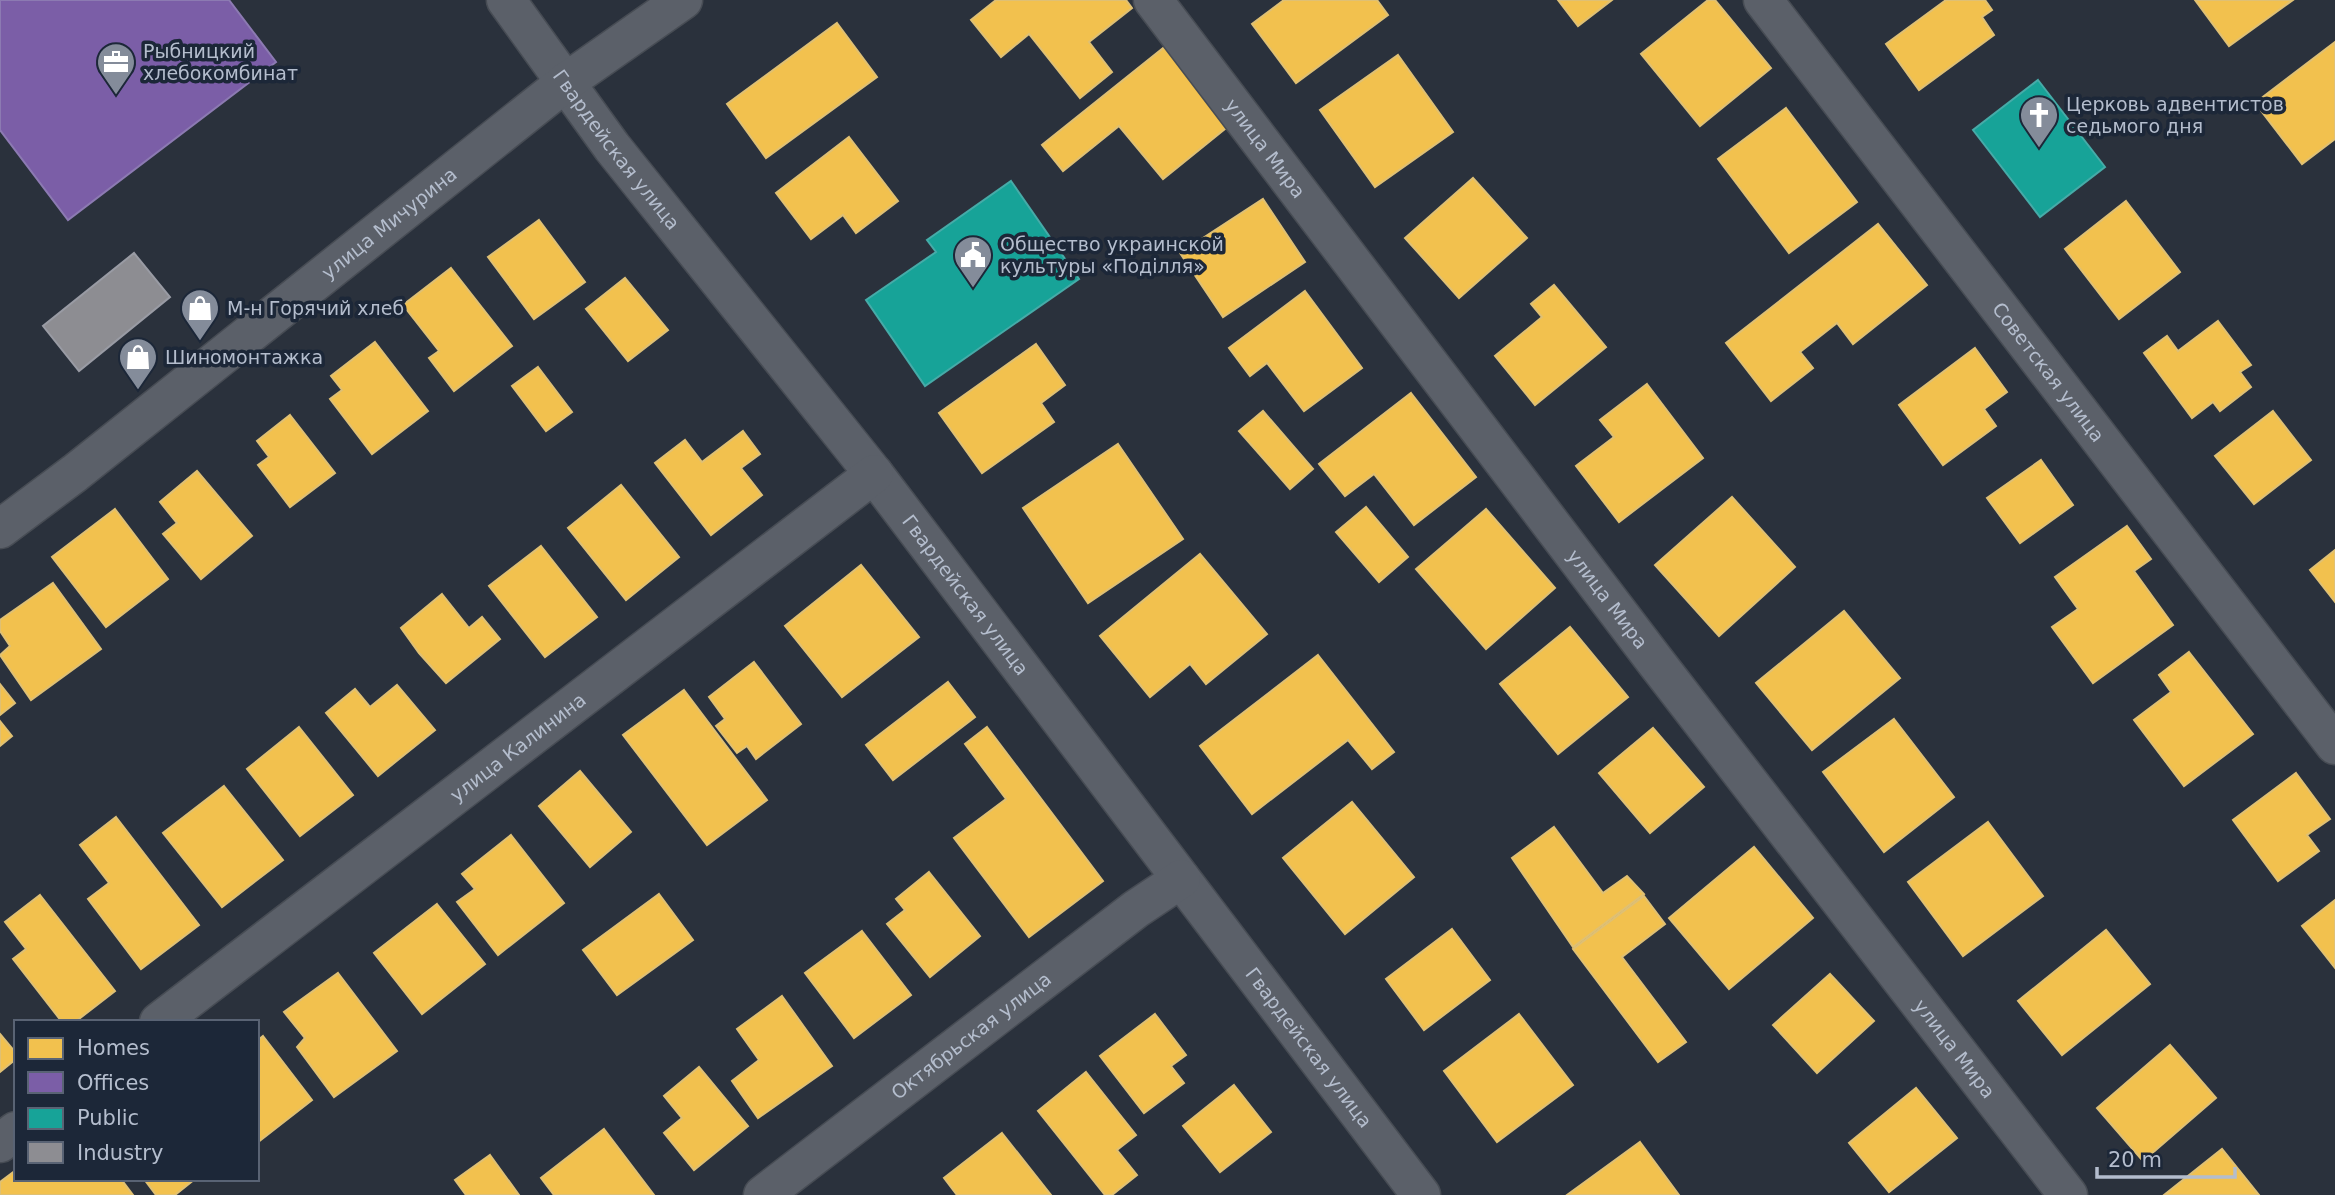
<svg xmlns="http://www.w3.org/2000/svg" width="2335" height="1195" font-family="'DejaVu Sans',sans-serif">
  <rect width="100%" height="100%" fill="#2a313c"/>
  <g fill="#f2c14e" stroke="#dfc074" stroke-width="2">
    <path d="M996 0H1126L1132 8 1089 42 1112 72 1080 98 1029 34 1001 57 971 20Z"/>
    <path d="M1284 0H1377L1388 15 1296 83 1252 24Z"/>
    <path d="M1558 0H1612L1578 26Z"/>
    <path d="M1708 0H1715L1771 68 1700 126 1641 54Z"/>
    <path d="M1946 0H1985L1992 10 1982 17 1994 35 1919 90 1886 44Z"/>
    <path d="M2195 0H2293L2229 46Z"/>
    <path d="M837 23 877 77 766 158 727 104Z"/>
    <path d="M2335 42V139L2302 164 2255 103Z"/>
    <path d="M1167 45 1231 124 1163 179 1119 126 1063 171 1042 145Z"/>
    <path d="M1398 55 1453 132 1375 187 1320 110Z"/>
    <path d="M1786 108 1857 202 1789 253 1718 159Z"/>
    <path d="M849 137 898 201 856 233 843 215 811 239 776 193Z"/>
    <path d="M1473 178 1527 238 1459 298 1405 238Z"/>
    <path d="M1263 199 1305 262 1223 317 1180 253Z"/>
    <path d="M2126 201 2180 272 2119 319 2065 249Z"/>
    <path d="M539 220 585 282 534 319 488 257Z"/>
    <path d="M1878 224 1927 285 1853 344 1837 323 1800 352 1813 368 1771 401 1726 343Z"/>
    <path d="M451 268 512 346 454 391 429 358 439 351 403 305Z"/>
    <path d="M625 278 668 330 628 361 586 309Z"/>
    <path d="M1554 285 1606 347 1535 405 1495 356 1542 317 1531 304Z"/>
    <path d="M1305 291 1362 368 1304 411 1267 363 1250 376 1229 348Z"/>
    <path d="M2218 321 2251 365 2240 372 2251 387 2220 411 2213 402 2192 418 2144 353 2167 336 2178 351Z"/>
    <path d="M375 342 428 411 372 454 330 399 342 390 331 376Z"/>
    <path d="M1036 344 1065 385 1041 403 1054 422 982 473 939 413Z"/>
    <path d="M1975 348 2007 392 1984 409 1996 426 1943 465 1899 405Z"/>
    <path d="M538 367 572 412 546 431 512 386Z"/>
    <path d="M1647 384 1703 458 1619 522 1576 466 1614 437 1600 420Z"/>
    <path d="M1411 393 1476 477 1414 525 1374 474 1345 496 1319 464Z"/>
    <path d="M1263 411 1313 469 1290 489 1239 431Z"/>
    <path d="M2273 411 2311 460 2254 504 2215 456Z"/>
    <path d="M290 415 335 473 290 507 258 465 269 457 257 441Z"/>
    <path d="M743 431 760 454 741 468 762 495 711 535 655 463 685 440 702 462Z"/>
    <path d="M1118 444 1183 539 1088 603 1023 508Z"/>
    <path d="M2041 460 2073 505 2020 543 1987 498Z"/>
    <path d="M197 471 252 536 201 579 163 534 177 523 160 502Z"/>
    <path d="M621 485 679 557 626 600 568 528Z"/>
    <path d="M1732 497 1795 567 1719 636 1655 565Z"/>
    <path d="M1366 507 1408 557 1379 582 1336 532Z"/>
    <path d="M115 509 168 579 106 627 52 557Z"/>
    <path d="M1486 509 1555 588 1486 649 1416 569Z"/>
    <path d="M2127 526 2151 559 2134 571 2173 625 2093 683 2052 627 2078 609 2055 577Z"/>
    <path d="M541 546 597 617 545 657 489 586Z"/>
    <path d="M2335 550V602L2310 570Z"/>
    <path d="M1200 554 1267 634 1206 684 1190 664 1150 697 1100 636Z"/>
    <path d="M861 565 919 637 842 697 785 626Z"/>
    <path d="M53 583 101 649 31 700 0 655 10 646 0 631V620Z"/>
    <path d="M442 594 469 628 482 617 500 639 446 683 419 653 401 628Z"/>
    <path d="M1844 611 1900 678 1812 750 1756 683Z"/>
    <path d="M1570 627 1628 697 1558 754 1500 684Z"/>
    <path d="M2189 652 2253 734 2184 786 2134 720 2171 692 2159 675Z"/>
    <path d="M1318 655 1394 752 1372 769 1348 740 1252 814 1200 746Z"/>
    <path d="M754 662 801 724 756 759 747 746 737 753 716 726 725 719 709 697Z"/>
    <path d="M948 682 975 717 893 780 866 745Z"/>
    <path d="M0 684 15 703 0 715Z"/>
    <path d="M397 685 435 730 378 776 326 713 355 689 370 707Z"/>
    <path d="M684 690 767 800 707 845 623 735Z"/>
    <path d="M1894 719 1954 797 1884 852 1823 772Z"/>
    <path d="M0 721 12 736 0 746Z"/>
    <path d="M299 727 353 795 300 836 247 769Z"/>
    <path d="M987 727 1103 881 1029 937 954 838 1006 799 965 744Z"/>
    <path d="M1653 728 1704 787 1650 833 1599 773Z"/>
    <path d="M580 771 631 832 590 867 539 806Z"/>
    <path d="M2296 773 2330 819 2307 835 2319 851 2278 881 2233 820Z"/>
    <path d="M224 786 283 860 222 907 163 833Z"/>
    <path d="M1352 802 1414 877 1345 934 1283 858Z"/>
    <path d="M116 817 199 925 141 969 88 899 109 883 80 845Z"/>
    <path d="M1988 822 2043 896 1963 956 1908 882Z"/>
    <path d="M1554 827 1603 893 1627 876 1644 894 1573 947 1512 858Z"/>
    <path d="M511 835 564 903 498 955 457 902 475 889 462 874Z"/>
    <path d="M1754 847 1813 918 1729 989 1669 918Z"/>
    <path d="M929 872 980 936 930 977 887 924 905 910 896 899Z"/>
    <path d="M659 894 693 940 617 995 583 950Z"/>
    <path d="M40 895 115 991 75 1022H62L13 959 26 949 5 922Z"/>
    <path d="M1644 896 1665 924 1622 957 1686 1042 1658 1062 1573 949Z"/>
    <path d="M2335 900V968L2302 926Z"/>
    <path d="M437 904 485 964 422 1014 374 953Z"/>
    <path d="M1452 929 1490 980 1424 1030 1386 979Z"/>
    <path d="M2106 930 2150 984 2062 1055 2018 1001Z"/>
    <path d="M862 931 911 995 854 1038 805 973Z"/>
    <path d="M338 973 397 1051 334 1097 297 1047 305 1038 284 1012Z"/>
    <path d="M1830 974 1874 1021 1817 1073 1773 1025Z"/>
    <path d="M782 996 832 1066 758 1118 732 1081 759 1060 737 1029Z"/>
    <path d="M1155 1014 1186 1055 1171 1066 1184 1083 1144 1113 1100 1056Z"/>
    <path d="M1519 1014 1573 1085 1497 1142 1444 1071Z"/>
    <path d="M0 1034 16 1053V1059L0 1072Z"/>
    <path d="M263 1036 312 1100 257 1143V1041Z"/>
    <path d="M2170 1045 2216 1098 2143 1161 2097 1108Z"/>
    <path d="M699 1067 748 1126 694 1170 664 1133 682 1118 664 1096Z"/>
    <path d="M1086 1072 1136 1135 1117 1150 1137 1175 1112 1195H1105L1038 1111Z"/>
    <path d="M1234 1085 1271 1132 1220 1172 1183 1126Z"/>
    <path d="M1916 1088 1957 1138 1889 1192 1849 1143Z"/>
    <path d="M604 1129 654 1195H554L541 1178Z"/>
    <path d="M1002 1133 1051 1195H957L944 1178Z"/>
    <path d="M1640 1142 1679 1195H1567Z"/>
    <path d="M2222 1149 2259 1195H2164Z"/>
    <path d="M490 1155 519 1195H466L455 1180Z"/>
    <path d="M16 1170V1179H121L133 1195H0V1182Z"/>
    <path d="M144 1179H195L175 1195H156Z"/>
  </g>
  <path fill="#7b5ea7" stroke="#8c7ab2" stroke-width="2" d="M0 0H229L276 62 68 220 0 130Z"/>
  <g fill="#17a398" stroke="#46aba8" stroke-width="2">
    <path d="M2038 80 2105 167 2040 217 1973 130Z"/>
    <path d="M1011 181 1079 279 925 386 866 300 936 252 927 240Z"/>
  </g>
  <path fill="#8d8d92" stroke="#999ba4" stroke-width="2" d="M134 253 170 297 79 371 43 326Z"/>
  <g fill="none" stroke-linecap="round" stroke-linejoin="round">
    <defs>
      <g id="minor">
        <path id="s1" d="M506 0 612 147 874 474 1421 1195"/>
        <path id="s2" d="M1153 0 1655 661 2068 1195"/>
        <path id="s3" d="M1763 0 2335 745"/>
        <path id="s4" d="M0 529 75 473 566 82 683 0"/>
        <path id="s5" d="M159 1022 874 474"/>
        <path d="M0 1143 16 1131"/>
        <path id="s6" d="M763 1195 1136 909 1181 879"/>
      </g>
    </defs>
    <use href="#minor" stroke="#474c54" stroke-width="41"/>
    <use href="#minor" stroke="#5b6069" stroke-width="38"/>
  </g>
  <defs>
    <symbol id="office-pin" viewBox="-11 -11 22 30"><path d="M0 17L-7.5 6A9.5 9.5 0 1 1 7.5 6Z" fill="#848c9a" stroke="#1c2738"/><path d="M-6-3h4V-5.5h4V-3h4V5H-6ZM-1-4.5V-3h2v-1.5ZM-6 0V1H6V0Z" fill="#fff"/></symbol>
    <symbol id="church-pin" viewBox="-11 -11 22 30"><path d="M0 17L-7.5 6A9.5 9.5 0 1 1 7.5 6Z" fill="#848c9a" stroke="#1c2738"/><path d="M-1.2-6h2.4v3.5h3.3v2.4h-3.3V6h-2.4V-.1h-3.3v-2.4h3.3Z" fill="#fff"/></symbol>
    <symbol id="civic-pin" viewBox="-11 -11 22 30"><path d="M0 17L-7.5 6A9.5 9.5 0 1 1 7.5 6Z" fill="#848c9a" stroke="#1c2738"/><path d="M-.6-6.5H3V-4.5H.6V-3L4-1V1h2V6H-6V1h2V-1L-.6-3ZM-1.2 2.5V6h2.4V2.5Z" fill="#fff"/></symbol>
    <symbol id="shop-pin" viewBox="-11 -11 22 30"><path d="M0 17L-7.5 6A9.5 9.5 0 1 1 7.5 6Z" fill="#848c9a" stroke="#1c2738"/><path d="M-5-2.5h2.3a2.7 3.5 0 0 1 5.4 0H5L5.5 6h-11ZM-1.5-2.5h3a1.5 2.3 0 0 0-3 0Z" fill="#fff"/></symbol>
  </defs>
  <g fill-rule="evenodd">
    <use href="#office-pin" x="94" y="40" width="44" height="60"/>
    <use href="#church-pin" x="2017" y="93" width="44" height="60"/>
    <use href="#civic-pin" x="951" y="233" width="44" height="60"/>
    <use href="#shop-pin" x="178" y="286" width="44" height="60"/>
    <use href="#shop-pin" x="116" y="335" width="44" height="60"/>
  </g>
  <g text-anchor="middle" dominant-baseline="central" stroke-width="7" stroke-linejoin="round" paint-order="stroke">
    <g font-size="19" fill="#b4bdcd" stroke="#1c2738" text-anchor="start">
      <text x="143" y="51">Рыбницкий<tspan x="143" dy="22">хлебокомбинат</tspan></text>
      <text x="2066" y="104">Церковь адвентистов<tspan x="2066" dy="22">седьмого дня</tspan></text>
      <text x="1000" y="244">Общество украинской<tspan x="1000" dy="22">культуры «Поділля»</tspan></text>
      <text x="227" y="308">М-н Горячий хлеб</text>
      <text x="165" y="357">Шиномонтажка</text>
    </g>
    <g font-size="19" fill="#b4bdcd" stroke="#1c2738">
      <text stroke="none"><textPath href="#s1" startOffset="186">Гвардейская улица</textPath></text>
      <text stroke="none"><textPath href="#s2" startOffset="186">улица Мира</textPath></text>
      <text stroke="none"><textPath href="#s4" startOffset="495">улица Мичурина</textPath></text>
      <text stroke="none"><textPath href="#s3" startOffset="469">Советская улица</textPath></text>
      <text stroke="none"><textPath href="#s1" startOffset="752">Гвардейская улица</textPath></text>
      <text stroke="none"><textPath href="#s2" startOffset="752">улица Мира</textPath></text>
      <text stroke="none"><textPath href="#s5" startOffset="452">улица Калинина</textPath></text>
      <text stroke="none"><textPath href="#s6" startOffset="262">Октябрьская улица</textPath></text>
      <text stroke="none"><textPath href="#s1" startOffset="1320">Гвардейская улица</textPath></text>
      <text stroke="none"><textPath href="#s2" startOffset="1320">улица Мира</textPath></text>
    </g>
  </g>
  <rect x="14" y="1020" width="245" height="161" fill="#1c2738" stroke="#596374" stroke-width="2"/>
  <rect x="28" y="1038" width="35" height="21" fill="#f2c14e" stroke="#596374" stroke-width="2"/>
  <text x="77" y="1055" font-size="21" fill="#b4bdcd">Homes</text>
  <rect x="28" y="1072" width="35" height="21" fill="#7b5ea7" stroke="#596374" stroke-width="2"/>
  <text x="77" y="1090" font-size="21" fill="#b4bdcd">Offices</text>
  <rect x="28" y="1108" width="35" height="21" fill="#17a398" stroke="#596374" stroke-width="2"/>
  <text x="77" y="1125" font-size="21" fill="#b4bdcd">Public</text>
  <rect x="28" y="1142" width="35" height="21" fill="#8d8d92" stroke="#596374" stroke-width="2"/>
  <text x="77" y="1160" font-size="21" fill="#b4bdcd">Industry</text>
  <path d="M2097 1167v10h138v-10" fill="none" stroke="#b4bdcd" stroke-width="3.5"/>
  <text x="2108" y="1167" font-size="21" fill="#b4bdcd" stroke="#1c2738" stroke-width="5" paint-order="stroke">20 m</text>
</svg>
